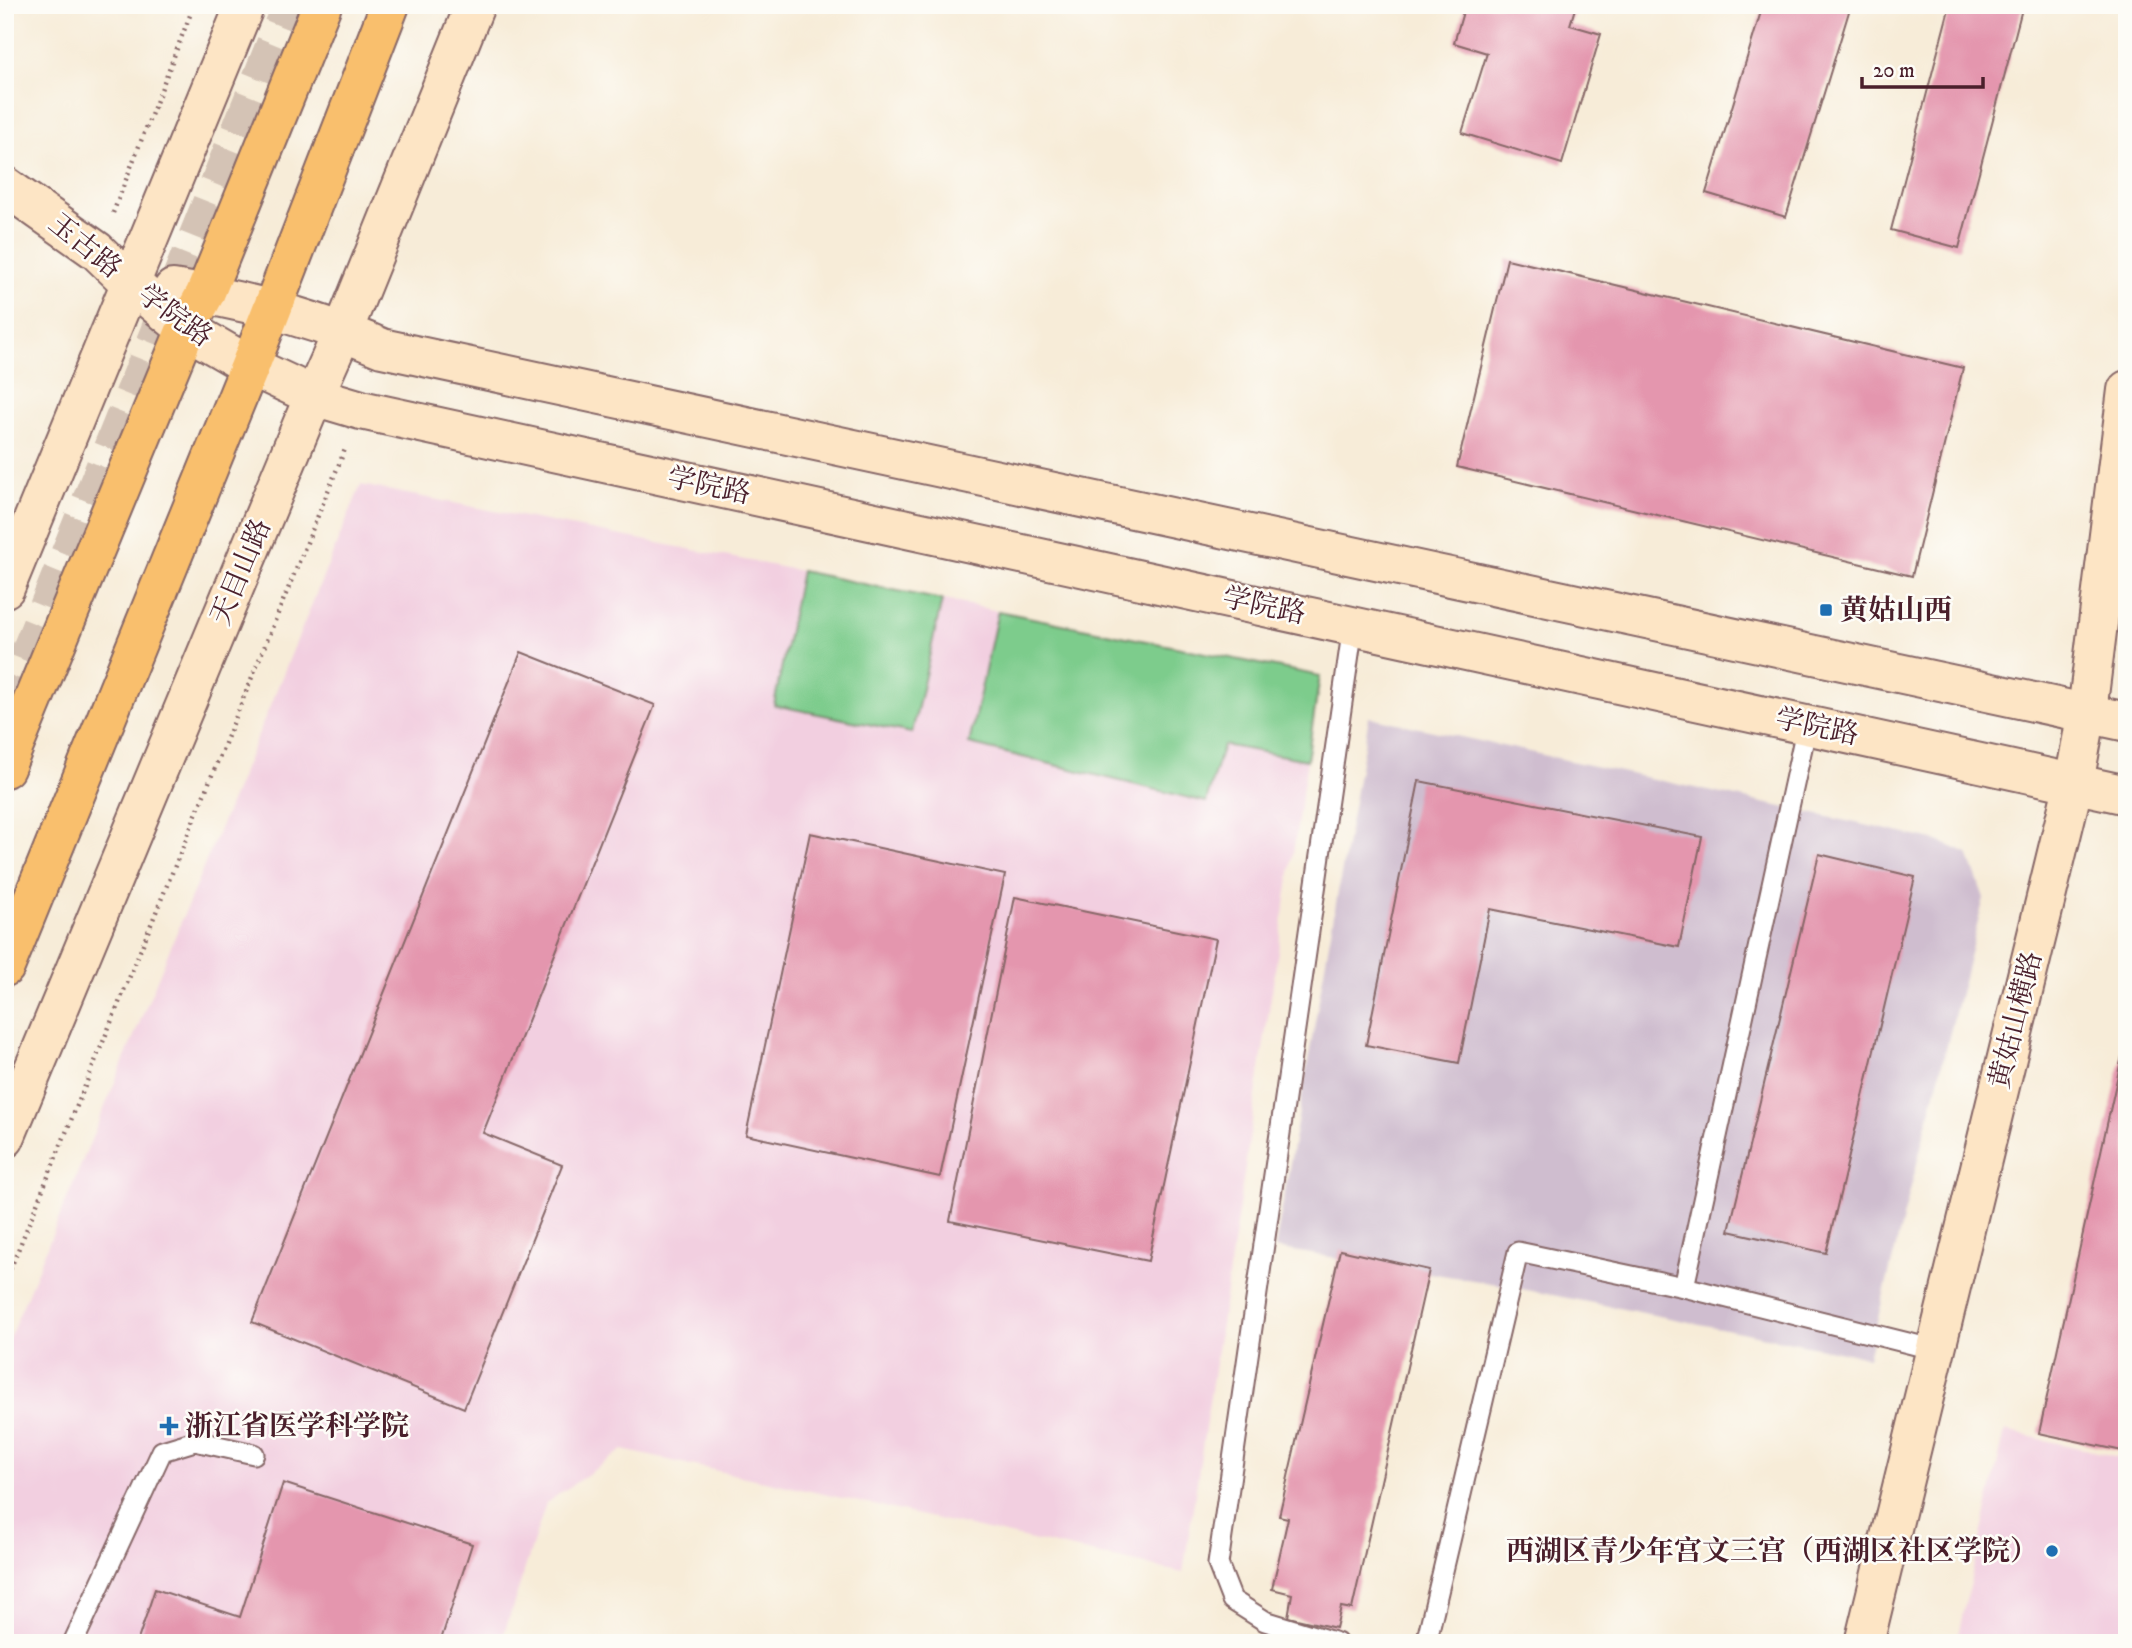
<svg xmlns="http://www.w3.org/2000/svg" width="2132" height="1648" font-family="'IM FELL DW Pica','Noto Serif SC',serif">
  <rect width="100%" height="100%" fill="#fdfcf7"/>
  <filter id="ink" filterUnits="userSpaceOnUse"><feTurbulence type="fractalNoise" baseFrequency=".0143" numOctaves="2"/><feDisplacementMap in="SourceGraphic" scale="14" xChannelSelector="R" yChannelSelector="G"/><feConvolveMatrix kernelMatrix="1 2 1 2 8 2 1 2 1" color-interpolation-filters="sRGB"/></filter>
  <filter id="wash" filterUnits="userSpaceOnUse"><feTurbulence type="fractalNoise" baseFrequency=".00686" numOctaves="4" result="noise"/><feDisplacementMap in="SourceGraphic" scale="28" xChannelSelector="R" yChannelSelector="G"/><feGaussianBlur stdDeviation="1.57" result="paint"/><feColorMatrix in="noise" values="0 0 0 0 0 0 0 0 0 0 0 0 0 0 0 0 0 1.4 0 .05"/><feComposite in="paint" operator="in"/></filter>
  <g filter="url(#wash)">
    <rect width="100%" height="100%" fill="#f7ecd8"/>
    <g fill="#f2cfe0">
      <path d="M361 485 801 571 1320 676 1183 1573 623 1450 546 1503 501 1643H5V1349Z"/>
      <path d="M2005 1431 2127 1459V1643H1956Z"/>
    </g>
    <path fill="#cfbdcf" d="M1369 717 1938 841 1968 854 1984 898 1868 1357 1491 1283 1275 1248Z"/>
    <g fill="#7dcc8c" stroke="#64765c" stroke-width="2">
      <path d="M801 571 942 600 912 733 774 705Z"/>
      <path d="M998 611 1320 676 1307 760 1223 745 1206 802 969 744Z"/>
    </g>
    <g id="blocks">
      <g fill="#e496ae">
        <path d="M1465 5H1576L1570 25 1601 34 1562 164 1462 133 1487 53 1454 43Z"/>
        <path d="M1763 5H1851L1786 217 1706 193Z"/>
        <path d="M1950 5H2023L1959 248 1891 230Z"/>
        <path d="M1507 259 1963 368 1912 576 1457 467Z"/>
        <path d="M521 652 655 705 483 1133 562 1165 464 1408 252 1322Z"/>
        <path d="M1419 781 1702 837 1679 947 1490 909 1459 1063 1366 1045Z"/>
        <path d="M810 833 1005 875 940 1177 746 1135Z"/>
        <path d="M1819 854 1915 877 1826 1253 1729 1231Z"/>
        <path d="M1015 897 1216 939 1148 1261 950 1221Z"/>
        <path d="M2126 1038H2127V1452L2039 1433Z"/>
        <path d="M1340 1250 1429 1270 1352 1609 1341 1607 1336 1628 1288 1617 1292 1594 1272 1589 1288 1518 1279 1516Z"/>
        <path d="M283 1483 472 1544 440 1643H137L155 1589 240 1617Z"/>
      </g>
    </g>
  </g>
  <g filter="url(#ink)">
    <use href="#blocks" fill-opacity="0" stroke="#876768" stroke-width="2"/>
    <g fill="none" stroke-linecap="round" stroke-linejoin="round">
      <path stroke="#d4c3b5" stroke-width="38" stroke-dasharray="38 19" stroke-linecap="butt" d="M5 714 291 5"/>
      <defs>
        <g id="lane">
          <path d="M1684 1287 1807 725"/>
          <path d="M73 1643 162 1451 195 1441 254 1454"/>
          <path d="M1337 1643 1265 1621 1232 1600 1218 1564 1353 626"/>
          <path d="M1426 1643 1518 1252 1684 1287 1936 1350"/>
        </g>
        <g id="secondary">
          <path d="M5 186 97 251 130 283 186 329 250 366 314 396 361 410 2127 795"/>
          <path d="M173 289C244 300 316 319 382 348L2127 722"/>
          <path d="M5 588 245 5"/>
          <path d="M5 1138 314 396 343 331 475 5"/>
          <path d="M1864 1643 2074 783 2087 712 2127 390"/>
        </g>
        <g id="primary">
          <path d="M5 768 186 329 205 294 322 5"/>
          <path d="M5 967 250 366 390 5"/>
        </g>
      </defs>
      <use href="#lane" stroke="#876768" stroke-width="23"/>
      <use href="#secondary" stroke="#876768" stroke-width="42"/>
      <use href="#primary" stroke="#876768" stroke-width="42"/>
      <g stroke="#876768" stroke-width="4.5" stroke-dasharray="2 5" stroke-linecap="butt">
        <path d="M113 213 194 5"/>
        <path d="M5 1282 346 447"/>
      </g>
      <use href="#lane" stroke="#fff" stroke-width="19"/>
      <use href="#secondary" stroke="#fde5c5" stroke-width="38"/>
      <use href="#primary" stroke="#f9bf6d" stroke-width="38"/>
    </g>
  </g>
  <g fill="#1f6fb2" stroke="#fdfcf7" stroke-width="2.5">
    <rect x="1819" y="603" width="14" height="14" rx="3.5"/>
    <path d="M165.5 1415.5h7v7h7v7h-7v7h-7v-7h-7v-7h7z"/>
    <circle cx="2052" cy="1551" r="7"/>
  </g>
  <g text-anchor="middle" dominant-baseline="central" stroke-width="5" stroke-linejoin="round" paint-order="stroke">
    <g font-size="28" fill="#4a1f2b" stroke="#fdfcf7">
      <text transform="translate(85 246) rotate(39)">玉古路</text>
      <text transform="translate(175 316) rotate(36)">学院路</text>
      <text transform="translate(709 486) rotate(12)">学院路</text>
      <text transform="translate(241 572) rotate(-67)">天目山路</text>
      <text transform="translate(1264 606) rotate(12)">学院路</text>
      <text transform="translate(1817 727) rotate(12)">学院路</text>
      <text transform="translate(2016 1020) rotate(-76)">黄姑山横路</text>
    </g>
    <g font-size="28" font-weight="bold" fill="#4a1f2b" stroke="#fdfcf7" text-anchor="start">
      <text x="1840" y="610">黄姑山西</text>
      <text x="185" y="1426">浙江省医学科学院</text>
      <text x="2038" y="1551" text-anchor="end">西湖区青少年宫文三宫（西湖区社区学院）</text>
    </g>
  </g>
  <rect width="2132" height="1648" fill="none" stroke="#fdfcf7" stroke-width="28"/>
  <path d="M1862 77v10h121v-10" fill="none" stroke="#4a1f2b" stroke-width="3.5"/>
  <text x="1873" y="77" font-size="21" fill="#4a1f2b" stroke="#fdfcf7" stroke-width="5" paint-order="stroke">20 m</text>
</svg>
